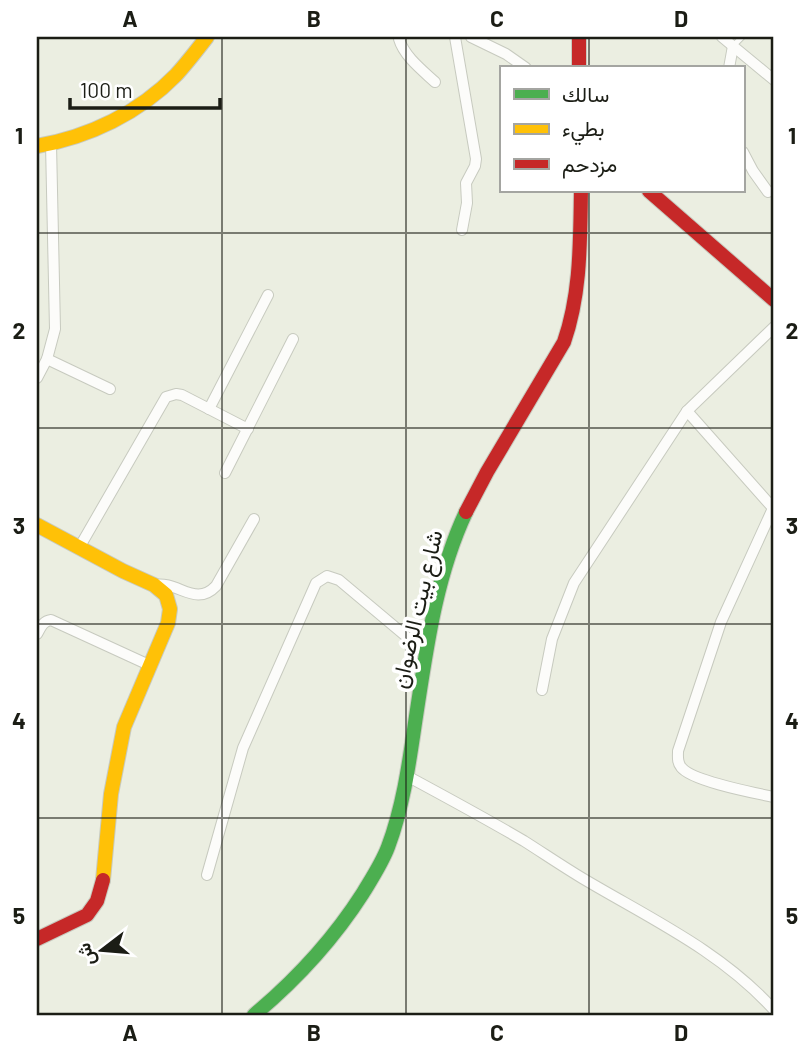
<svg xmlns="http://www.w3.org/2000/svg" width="811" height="1052" font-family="Barlow,Vazirmatn,sans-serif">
  <rect width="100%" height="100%" fill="#ebeee1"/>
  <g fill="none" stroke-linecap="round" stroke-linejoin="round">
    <defs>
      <path id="lane" d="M733 46 742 37"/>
      <g id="street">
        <path d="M401 37 399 39C404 56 422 70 435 82"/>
        <path d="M455 37 476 159 475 166 466 183 467 203 462 230"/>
        <path d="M471 37 506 54 526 68"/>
        <path d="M722 37 774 80"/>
        <path d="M729 68 733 46"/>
        <path d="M743 152 753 171 768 192"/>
        <path d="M47 359 110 389"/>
        <path d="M37 378 47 359 55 329 51 144"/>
        <path d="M209 409 268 295"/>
        <path d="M687 411 773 508"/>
        <path d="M225 473 293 339"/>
        <path d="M774 506 721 622 678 751C678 757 677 762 681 767 691 781 755 793 774 797"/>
        <path d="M79 548 166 397 176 394 182 395 248 429"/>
        <path d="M154 585C178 580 195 608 216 586L254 519"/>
        <path d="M37 634C41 627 43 621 51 620L149 665"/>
        <path d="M542 690 552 639 574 583 687 411 774 327"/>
        <path d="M407 776C446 797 485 818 524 841 543 853 562 866 582 878 649 918 721 951 774 1010"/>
        <path d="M207 875 243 748 316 583 327 576 339 580 426 653"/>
      </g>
      <path id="fast" d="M254 1015C297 979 333 940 363 893 372 878 382 863 388 847 403 807 409 764 415 723 426 652 435 578 466 512"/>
      <g id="slow">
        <path d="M37 146C89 137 139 113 176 75 187 63 197 50 207 37"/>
        <path d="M37 525 123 571 154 585 166 595 170 609 168 623 124 727 111 794 103 880"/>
      </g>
      <g id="jam">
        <path d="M579 37V68"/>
        <path d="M649 191 774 300"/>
        <path d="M466 512 487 472 564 342C581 293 580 242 581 191"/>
        <path d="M37 939 87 915 97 901 103 880"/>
      </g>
    </defs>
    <use href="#lane" stroke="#c7cabf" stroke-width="7"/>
    <use href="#street" stroke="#c7cabf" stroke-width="12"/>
    <use href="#fast" stroke="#c7cabf" stroke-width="16"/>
    <use href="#slow" stroke="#c7cabf" stroke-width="16"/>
    <use href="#jam" stroke="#c7cabf" stroke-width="16"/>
    <use href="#lane" stroke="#fcfcfa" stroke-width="5"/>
    <use href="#street" stroke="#fcfcfa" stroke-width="10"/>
    <use href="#fast" stroke="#4caf50" stroke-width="14"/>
    <use href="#slow" stroke="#ffc107" stroke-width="14"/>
    <use href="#jam" stroke="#c62828" stroke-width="14"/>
  </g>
  <path fill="none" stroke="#1b1d15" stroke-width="2" stroke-opacity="0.55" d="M222 37V1015M406 37V1015M589 37V68M589 191V1015M37 233H774M37 428H774M37 624H774M37 818H774"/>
  <g text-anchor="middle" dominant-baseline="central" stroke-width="7" stroke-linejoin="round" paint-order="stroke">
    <g font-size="23" fill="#1b1d15" stroke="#fff">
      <text transform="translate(416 609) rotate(-77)">شارع بيت الرضوان</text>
    </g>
  </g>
  <rect width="811" height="1052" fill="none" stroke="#ffffff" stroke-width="77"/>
  <rect x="500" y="66" width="245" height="126" fill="#ffffff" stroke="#a4a5a1" stroke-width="2"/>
  <rect x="514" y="89" width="35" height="10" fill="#4caf50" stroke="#a4a5a1" stroke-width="2"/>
  <text x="562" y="102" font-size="21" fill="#1b1d15">سالك</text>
  <rect x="514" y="124" width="35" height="10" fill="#ffc107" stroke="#a4a5a1" stroke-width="2"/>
  <text x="562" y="136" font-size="21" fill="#1b1d15">بطيء</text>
  <rect x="514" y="159" width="35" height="10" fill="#c62828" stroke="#a4a5a1" stroke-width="2"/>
  <text x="562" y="172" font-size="21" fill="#1b1d15">مزدحم</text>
  <g transform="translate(102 950) rotate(254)" stroke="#ffffff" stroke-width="5" paint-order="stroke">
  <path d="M0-5L12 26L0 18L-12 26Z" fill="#1b1d15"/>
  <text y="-10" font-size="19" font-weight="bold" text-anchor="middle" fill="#1b1d15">ش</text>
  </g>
  <path d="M70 98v10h150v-10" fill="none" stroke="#1b1d15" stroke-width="3.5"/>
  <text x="80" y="98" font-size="21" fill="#1b1d15" stroke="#ffffff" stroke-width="5" paint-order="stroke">100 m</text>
  <rect x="38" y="38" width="734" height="976" fill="none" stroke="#1b1d15" stroke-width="2.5"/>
  <g font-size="23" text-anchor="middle" font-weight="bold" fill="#1b1d15">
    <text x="130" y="27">A</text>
    <text x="314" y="27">B</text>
    <text x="497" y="27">C</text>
    <text x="681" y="27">D</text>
    <text x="19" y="144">1</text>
    <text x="792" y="144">1</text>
    <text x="19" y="339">2</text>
    <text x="792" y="339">2</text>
    <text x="19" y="534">3</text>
    <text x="792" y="534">3</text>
    <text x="19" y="729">4</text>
    <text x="792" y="729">4</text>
    <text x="19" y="924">5</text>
    <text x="792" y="924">5</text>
    <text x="130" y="1041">A</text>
    <text x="314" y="1041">B</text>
    <text x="497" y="1041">C</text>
    <text x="681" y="1041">D</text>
  </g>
</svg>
